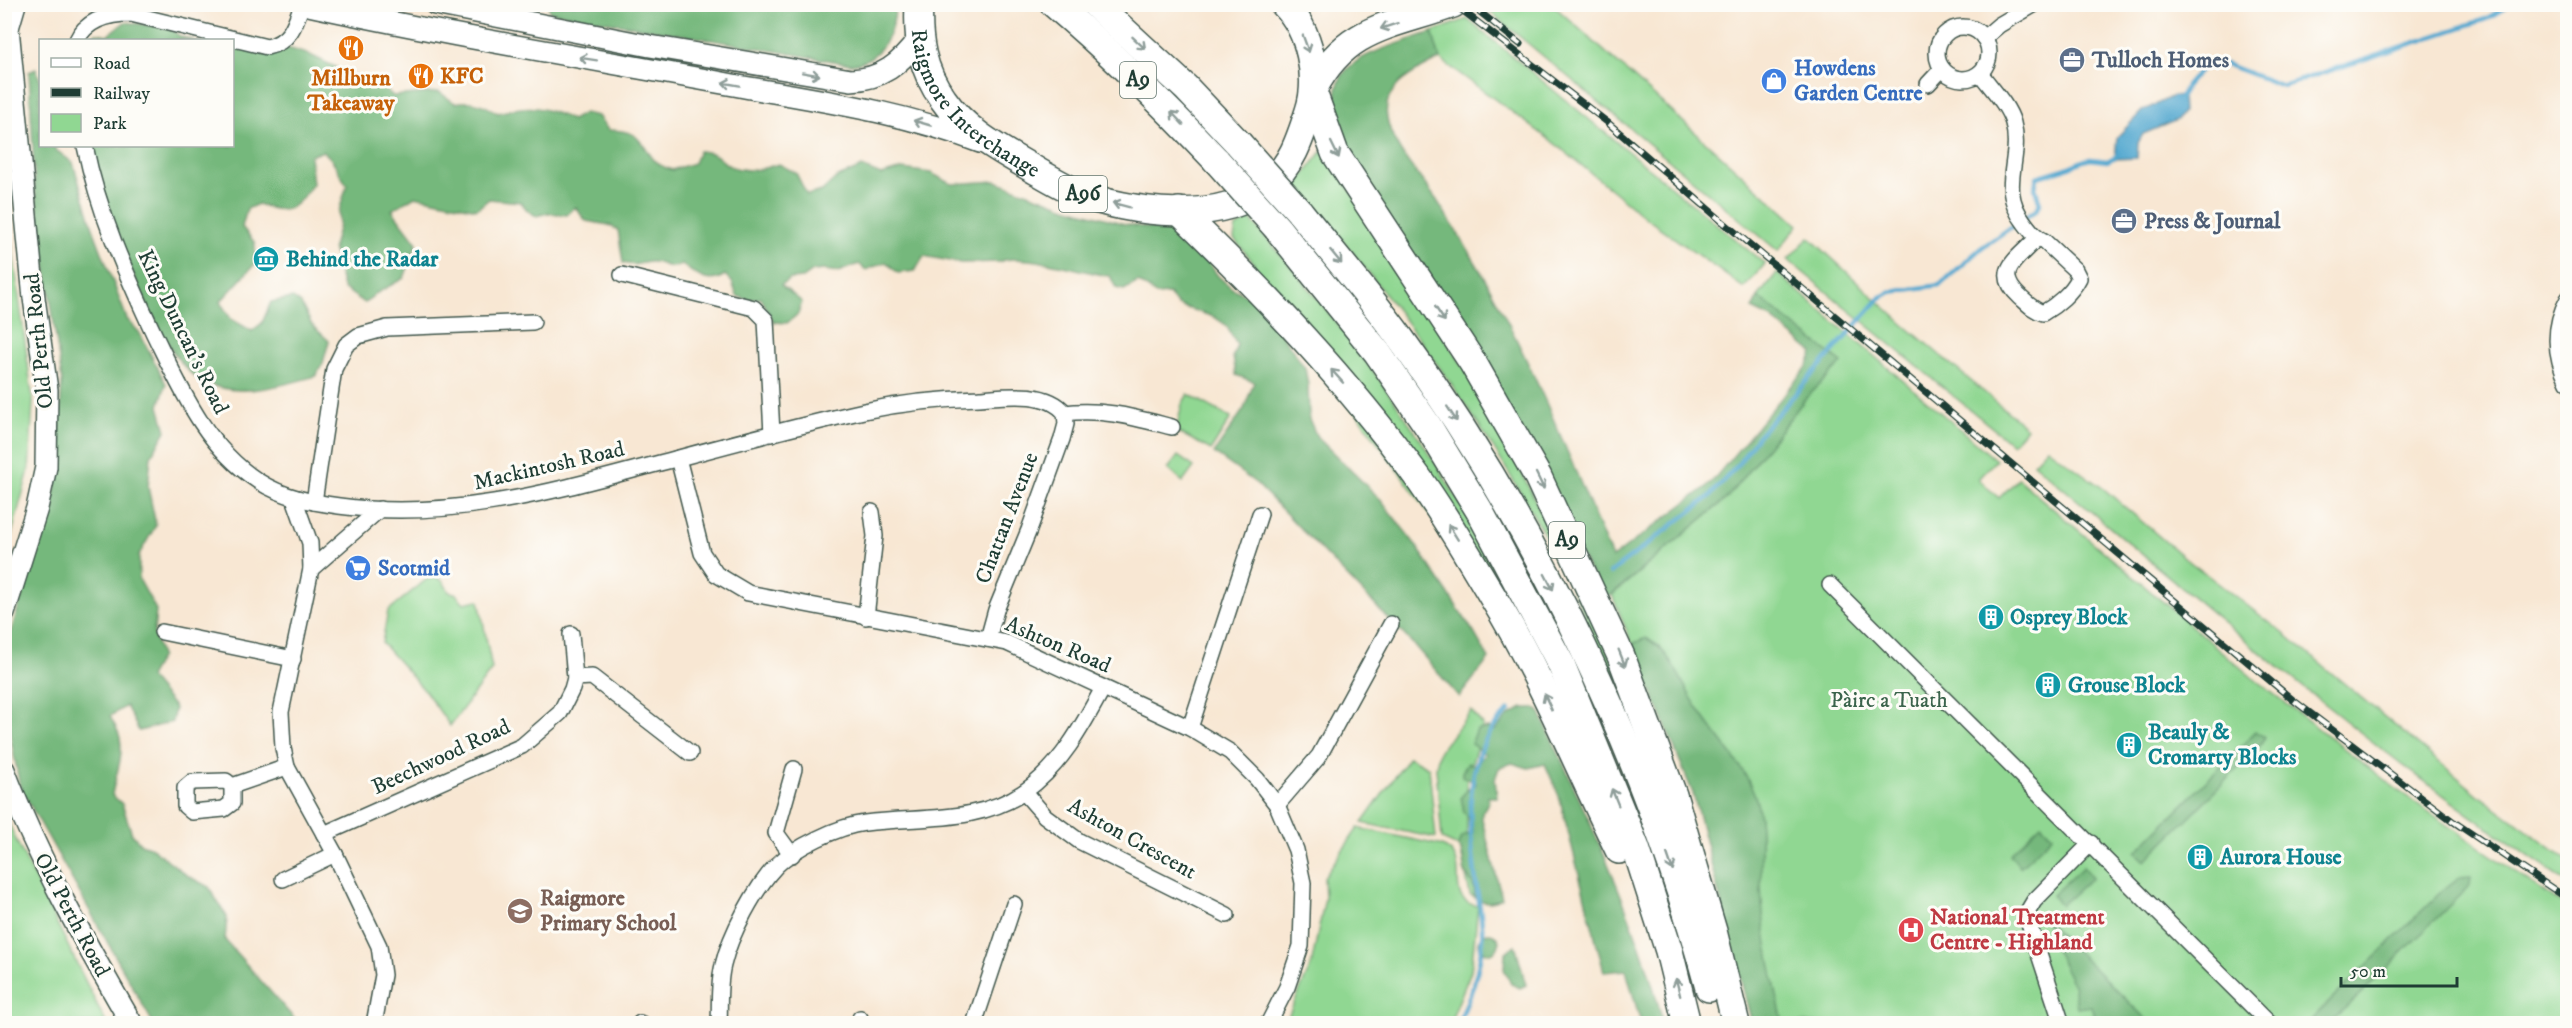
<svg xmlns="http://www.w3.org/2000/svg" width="2572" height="1028" font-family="'IM FELL DW Pica',serif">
  <rect width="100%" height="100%" fill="#fdfcf7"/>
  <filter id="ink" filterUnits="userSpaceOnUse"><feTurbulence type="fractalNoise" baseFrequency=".0167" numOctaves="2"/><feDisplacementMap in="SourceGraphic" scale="12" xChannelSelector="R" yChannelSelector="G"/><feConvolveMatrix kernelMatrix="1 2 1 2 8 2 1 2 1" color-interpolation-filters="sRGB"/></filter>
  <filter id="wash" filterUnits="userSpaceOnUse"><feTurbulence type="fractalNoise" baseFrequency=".008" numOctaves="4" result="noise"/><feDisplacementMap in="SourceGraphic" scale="24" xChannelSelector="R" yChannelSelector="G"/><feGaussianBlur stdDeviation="1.35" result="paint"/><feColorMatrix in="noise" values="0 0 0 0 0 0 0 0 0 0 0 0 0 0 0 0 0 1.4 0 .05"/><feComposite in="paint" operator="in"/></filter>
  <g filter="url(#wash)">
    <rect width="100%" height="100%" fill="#f8e7d3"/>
    <g fill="#90d792" stroke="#588a63" stroke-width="1.5">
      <path d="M1509 5 1554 6 1798 225 1778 251 1490 12Z"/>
      <path d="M1467 19 1765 264 1744 288 1646 218 1553 142 1440 59 1432 32Z"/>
      <path d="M1324 149 1492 411 1629 695 1633 733C1614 689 1597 643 1577 599 1507 451 1402 308 1296 185Z"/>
      <path d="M1250 219C1329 308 1401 402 1461 505 1495 563 1527 622 1559 681L1548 678 1251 267 1254 263 1234 239 1236 227Z"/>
      <path d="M5 234 12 245 33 402 29 470 5 559Z"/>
      <path d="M1809 237 1903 324 2027 428 2012 444 1788 260Z"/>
      <path d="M1777 273 1996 460 1978 479 1999 498 2018 479 2253 678 2399 791 2567 908V1023H1752L1693 793 1612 595 1726 499 1805 399 1841 363 1758 297Z"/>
      <path d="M1188 394 1231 418 1211 450 1176 431 1182 404Z"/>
      <path d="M2047 448 2104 489 2181 555 2282 632 2480 796 2567 860V882C2378 757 2207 608 2033 463Z"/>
      <path d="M1178 456 1194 467 1183 482 1168 469Z"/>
      <path d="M438 578 443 581 449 592 455 593 464 603 479 600 492 669 450 726 426 692 382 643 388 611 427 579Z"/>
      <path d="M1471 711 1483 725 1467 780V832L1477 899 1470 895 1460 847 1442 839 1436 768 1439 752Z"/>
      <path d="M1409 757 1429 768 1436 838 1362 823Z"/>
      <path d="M5 814 15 838 106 1023H5Z"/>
      <path d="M1358 828 1439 845C1477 857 1439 901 1478 906L1471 971 1450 1023H1285L1311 966 1325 898 1324 877Z"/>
    </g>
    <g fill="#74b87c" stroke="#4a7a58" stroke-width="1.5">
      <path d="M895 4C896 30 880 63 850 64L550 12 548 5Z"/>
      <path d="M125 22 170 28 181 37 195 40H89L96 33 108 35Z"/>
      <path d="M1432 32 1440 59C1417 71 1381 85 1387 118 1392 148 1419 175 1436 199 1459 235 1482 271 1501 309 1543 389 1577 475 1612 558L1709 485 1807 367 1813 353 1771 318 1752 309 1758 297 1842 363 1805 399 1726 499 1606 599 1350 154C1312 60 1356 59 1432 32Z"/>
      <path d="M233 46 266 52 288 48 310 55 356 77 365 85C377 81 385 89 393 96L439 92 455 103C472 99 483 104 498 113 531 104 542 106 572 120L584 113 598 116 608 130C640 130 638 140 655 161 659 165 666 168 672 170L694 163 699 151C723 153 716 160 732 167 748 173 763 169 779 164L796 173 807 195 822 191 836 178 862 167 881 175 902 169 931 173 952 184 996 181 1066 207 1125 224 1189 235 1218 276 1233 289 1257 299 1305 368 1308 385 1309 419 1317 437 1379 498 1415 544 1473 631 1489 659 1459 697 1414 645 1257 484 1214 453 1244 409 1254 382 1236 375 1233 356 1237 345 1226 325 1214 317 1178 305 1169 294 1157 295 1138 282 1124 290 1116 288 1110 276C1087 273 1016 251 999 262L961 263 924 256 915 271 898 273 886 262 866 270 859 264 838 272 824 270 813 271 803 278 790 279 781 285 802 302 798 314 787 323 774 322 761 298 749 300 737 296 732 282 725 275C708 286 698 276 682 265 665 271 662 260 648 262 638 264 634 266 623 263L618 230 609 225 586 221 575 207 567 215 548 213 536 216 527 210 521 202 489 199 477 209 415 196 392 210 417 243 404 278 375 294 365 303 343 288 333 247 339 225V211L347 185C337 171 337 163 323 151L310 156 313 184C294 209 289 216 258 204L247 209 242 227 255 243V264L220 302 231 319 252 331 262 323 271 302 293 298 301 304 312 325 329 341 323 363 316 376C280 386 235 400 200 380 157 356 100 195 89 146H232Z"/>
      <path d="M36 69 40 79V146H54L56 150 73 163 95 234 127 319 139 332 166 384 159 406 166 431 151 456 148 487 156 525 139 555V579L156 610 154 634 161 656 149 677 175 708 172 722 139 731 126 706 110 716C113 723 119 731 120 738 124 758 115 776 112 795L122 804 132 834 141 844 152 848 188 876 209 887 227 917 225 940 298 1023H153L20 787 10 734 6 686 7 644 56 486 62 381 35 189 29 72Z"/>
      <path d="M1646 638C1672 652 1679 679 1694 702 1712 733 1741 760 1754 793 1767 827 1758 867 1762 902 1765 943 1774 983 1783 1023H1752L1693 793 1632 644Z"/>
      <path d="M1523 708H1535L1540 713C1586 814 1636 915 1663 1023H1641L1626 970 1604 972 1559 796 1545 764 1528 768 1512 763 1499 768 1495 779 1497 797H1487L1489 801 1482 813V820L1502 898C1493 903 1482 904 1474 896 1476 884 1467 879 1464 869 1463 861 1464 853 1458 846L1461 837 1473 833 1472 822 1464 812 1461 797 1470 787 1475 785V782L1462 776V772L1468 763 1476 765 1485 754 1471 744 1477 730 1488 728 1494 731 1508 716Z"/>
      <path d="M2256 731 2265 738 2259 747 2145 861 2136 852Z"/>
      <path d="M2041 824 2053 836 2020 867 2010 854Z"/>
      <path d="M2083 867 2092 877 2061 905 2052 895Z"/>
      <path d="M2471 877 2470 885 2358 997 2328 1023H2308L2444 889 2458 878Z"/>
      <path d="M2046 921 2150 1023H2112L2106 1020 2103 1023H2084L2083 1018 2089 1019 2095 1014 2091 1006 2077 1008 2073 984 2051 941Z"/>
      <circle cx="1489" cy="943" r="10"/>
      <path d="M1515 945 1526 985 1520 988 1511 984 1504 969 1505 953Z"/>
    </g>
    <path fill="#54a9d0" stroke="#3a7382" stroke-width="1.5" d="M2173 96 2182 97 2183 112 2177 120 2143 134 2138 143 2137 158 2115 159 2117 137 2123 131 2142 111Z"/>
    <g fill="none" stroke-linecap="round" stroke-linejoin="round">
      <g stroke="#54a9d0" stroke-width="4.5">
        <path d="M2179 100 2186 86 2202 68 2225 64 2283 86 2486 19 2511 4"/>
        <path d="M1610 573 1708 498 1737 466 1758 436 1880 298 1890 292 1940 285 1981 248 2036 210 2040 204 2035 188 2037 177 2064 169 2083 161 2090 159 2107 161 2117 156"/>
        <path d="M1458 1024C1470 997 1480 971 1482 941 1484 920 1478 902 1476 882 1470 834 1462 774 1491 731 1496 723 1503 717 1509 710"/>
      </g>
    </g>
  </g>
  <g filter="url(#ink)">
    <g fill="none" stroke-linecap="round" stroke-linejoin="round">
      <defs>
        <g id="street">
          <circle cx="1963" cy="53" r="26"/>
          <path d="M1984 38 1999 25 2035 4"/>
          <path d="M77 40C87 19 109 14 131 14L267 47C290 42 295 25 302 4"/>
          <path d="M1980 73C1991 88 2008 105 2013 123 2023 160 1997 187 2024 222 2030 230 2035 237 2044 241L2075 270 2079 278C2072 292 2057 305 2043 313 2033 310 2028 304 2020 297 1992 271 2018 259 2037 238"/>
          <path d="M1928 84 1942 69"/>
          <path d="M85 146C98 211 126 274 154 334 181 389 205 446 258 481 283 497 310 502 339 506 456 522 564 488 675 459 738 442 801 425 864 411 902 403 940 399 979 398 1006 396 1047 390 1065 413"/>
          <path d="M622 275 754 308 766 320 772 434"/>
          <path d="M2568 299C2553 326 2554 355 2568 382"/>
          <path d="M1065 413C1102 408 1136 418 1172 427"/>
          <path d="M678 458 702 553 716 574 748 593 1007 643 1190 728 1230 752 1257 779 1277 805 1296 850 1303 883 1301 946 1287 987 1268 1024"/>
          <path d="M294 498 310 543 311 569 281 712 283 748 287 767 335 854 379 946 383 975 374 1024"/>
          <path d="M314 502 334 369 346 345 358 336 387 328 533 322"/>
          <path d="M311 569 380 509"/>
          <path d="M1830 585 2270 1024"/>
          <path d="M866 617 875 536 872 512"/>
          <path d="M162 632 293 659"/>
          <path d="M988 639 996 610 1029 530 1062 439 1066 424 1065 413"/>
          <path d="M575 678 592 677 690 753"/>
          <path d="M1190 728 1260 514"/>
          <path d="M232 786V803L224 809 192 812 185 806V788L192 782 226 781 232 786 287 767"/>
          <path d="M1024 792 1045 816 1079 841 1227 915"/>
          <path d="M1277 805 1319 756 1391 624"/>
          <path d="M324 834 522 746 560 713 572 689 575 678 571 634"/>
          <path d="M792 855 776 833 794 769"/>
          <path d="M283 879 335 854"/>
          <path d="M640 1023 642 1024"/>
          <path d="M719 1024C720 1004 718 984 723 965 730 935 755 888 776 866 795 847 839 826 865 823 919 816 977 824 1024 792 1061 766 1082 727 1103 688"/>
          <path d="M859 1024 860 1018"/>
          <path d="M974 1024 1014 904"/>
          <path d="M2062 1024 2028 921V911L2034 901 2091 843"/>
        </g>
        <g id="secondary">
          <path d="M304 4C445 35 587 58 728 84 815 100 897 110 980 142"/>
          <path d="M435 4 650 46 851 80C882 79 900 64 918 40"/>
          <path d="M4 613 37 508 46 467 47 390 34 298 8 28 15 4"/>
          <path d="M4 770C38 859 84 941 132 1024"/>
        </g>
        <g id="highway">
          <path id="s1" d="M919 4C917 40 922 70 943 99 964 130 997 148 1028 166 1044 175 1060 185 1076 192 1129 214 1222 225 1268 185 1292 165 1300 139 1309 111 1320 78 1310 30 1284 4"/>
          <path d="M1054 4C1112 53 1165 106 1217 161"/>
          <path d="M1095 4 1186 88 1239 144"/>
          <path d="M1314 88C1346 26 1393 26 1453 4"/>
          <path d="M1314 95 1335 153 1473 363 1538 477 1621 656 1673 795 1713 931 1736 1024"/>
          <path d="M1179 211C1264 293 1346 379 1416 475 1443 512 1467 554 1491 594 1541 675 1577 765 1619 850"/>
          <path d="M1299 211C1332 252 1367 293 1398 335 1539 528 1647 758 1709 988"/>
          <path d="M1277 228 1377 352 1428 426 1479 510 1561 664 1636 848 1669 951 1687 1024"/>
        </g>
      </defs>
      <use href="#street" stroke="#40564c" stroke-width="18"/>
      <use href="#secondary" stroke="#40564c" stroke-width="24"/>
      <use href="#highway" stroke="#40564c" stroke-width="30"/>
      <use href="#street" stroke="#fff" stroke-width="15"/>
      <use href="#secondary" stroke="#fff" stroke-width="21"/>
      <use href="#highway" stroke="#fff" stroke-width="27"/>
      <defs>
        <g id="rail">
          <path d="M1454 4 1607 122 1723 222 2293 700 2454 822 2568 899"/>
          <path d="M1470 4 1520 44"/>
        </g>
      </defs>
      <use href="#rail" stroke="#1f3d34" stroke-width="7"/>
      <use href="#rail" stroke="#fdfcf7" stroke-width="4.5" stroke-dasharray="14" stroke-linecap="butt"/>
      <defs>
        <g id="highway-bridge">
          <path d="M1239 144 1299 211"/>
          <path d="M1217 161 1277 228"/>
        </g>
      </defs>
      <use href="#highway-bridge" stroke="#40564c" stroke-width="30" stroke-linecap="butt"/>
      <use href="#highway-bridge" stroke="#fff" stroke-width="27"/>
    </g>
    <defs><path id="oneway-shaft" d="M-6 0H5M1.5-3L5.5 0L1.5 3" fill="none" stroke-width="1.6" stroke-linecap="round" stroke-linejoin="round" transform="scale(1.5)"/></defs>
    <g stroke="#8f9e9a">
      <use href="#oneway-shaft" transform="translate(1389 26) rotate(162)"/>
      <use href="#oneway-shaft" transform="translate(1139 43) rotate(43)"/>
      <use href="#oneway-shaft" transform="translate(1306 44) rotate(70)"/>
      <use href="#oneway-shaft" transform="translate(588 59) rotate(-171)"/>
      <use href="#oneway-shaft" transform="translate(811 74) rotate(10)"/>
      <use href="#oneway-shaft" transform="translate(731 84) rotate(-170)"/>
      <use href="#oneway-shaft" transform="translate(1177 118) rotate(-133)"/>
      <use href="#oneway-shaft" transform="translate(922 123) rotate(-164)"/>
      <use href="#oneway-shaft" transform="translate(1335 150) rotate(64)"/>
      <use href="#oneway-shaft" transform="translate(1121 205) rotate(-165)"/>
      <use href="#oneway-shaft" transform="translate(1336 257) rotate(51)"/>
      <use href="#oneway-shaft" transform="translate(1440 314) rotate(56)"/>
      <use href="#oneway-shaft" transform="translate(1337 376) rotate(-132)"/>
      <use href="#oneway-shaft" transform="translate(1452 414) rotate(57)"/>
      <use href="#oneway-shaft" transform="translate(1540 481) rotate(64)"/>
      <use href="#oneway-shaft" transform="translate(1453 532) rotate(-122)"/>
      <use href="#oneway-shaft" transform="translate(1549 582) rotate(62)"/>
      <use href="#oneway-shaft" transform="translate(1622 658) rotate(68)"/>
      <use href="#oneway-shaft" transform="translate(1548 702) rotate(-115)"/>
      <use href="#oneway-shaft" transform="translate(1615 797) rotate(-112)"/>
      <use href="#oneway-shaft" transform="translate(1670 862) rotate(71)"/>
      <use href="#oneway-shaft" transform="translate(1678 987) rotate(-104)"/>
    </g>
  </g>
  <defs>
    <symbol id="restaurant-disc" viewBox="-11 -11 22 22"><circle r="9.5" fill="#e8710a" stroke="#fdfcf7"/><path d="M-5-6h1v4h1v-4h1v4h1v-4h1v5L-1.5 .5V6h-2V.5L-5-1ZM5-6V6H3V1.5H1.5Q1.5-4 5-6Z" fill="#fff"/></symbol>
    <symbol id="office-disc" viewBox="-11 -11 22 22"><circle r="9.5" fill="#5c6f8a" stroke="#fdfcf7"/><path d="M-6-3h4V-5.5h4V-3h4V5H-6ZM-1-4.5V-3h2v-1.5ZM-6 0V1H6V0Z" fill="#fff"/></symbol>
    <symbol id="shop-disc" viewBox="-11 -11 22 22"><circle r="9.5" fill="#3f7fe0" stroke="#fdfcf7"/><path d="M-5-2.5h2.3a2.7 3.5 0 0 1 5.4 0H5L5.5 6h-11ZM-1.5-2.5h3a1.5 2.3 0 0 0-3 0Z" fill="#fff"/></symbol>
    <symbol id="museum-disc" viewBox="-11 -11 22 22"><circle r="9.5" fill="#0f9aa8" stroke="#fdfcf7"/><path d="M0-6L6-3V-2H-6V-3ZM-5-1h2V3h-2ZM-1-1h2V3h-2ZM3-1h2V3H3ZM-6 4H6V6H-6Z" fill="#fff"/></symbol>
    <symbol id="supermarket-disc" viewBox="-11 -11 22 22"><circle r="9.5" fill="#3f7fe0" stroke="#fdfcf7"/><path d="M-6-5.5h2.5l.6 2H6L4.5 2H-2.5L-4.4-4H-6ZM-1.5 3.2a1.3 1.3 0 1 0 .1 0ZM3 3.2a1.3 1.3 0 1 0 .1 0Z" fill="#fff"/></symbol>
    <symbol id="building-disc" viewBox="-11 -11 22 22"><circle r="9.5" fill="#0f9aa8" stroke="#fdfcf7"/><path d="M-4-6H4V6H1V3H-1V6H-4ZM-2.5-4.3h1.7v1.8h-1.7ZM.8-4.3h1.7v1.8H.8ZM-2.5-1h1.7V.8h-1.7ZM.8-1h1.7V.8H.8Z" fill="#fff"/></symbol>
    <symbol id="school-disc" viewBox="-11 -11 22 22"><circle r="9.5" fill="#8d6e63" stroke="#fdfcf7"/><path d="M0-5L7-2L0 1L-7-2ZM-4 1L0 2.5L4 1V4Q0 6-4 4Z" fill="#fff"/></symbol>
    <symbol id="hospital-disc" viewBox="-11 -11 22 22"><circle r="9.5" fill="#e0444e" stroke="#fdfcf7"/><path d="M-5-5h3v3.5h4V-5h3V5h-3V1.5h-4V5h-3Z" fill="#fff"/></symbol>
  </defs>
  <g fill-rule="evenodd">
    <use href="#restaurant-disc" x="336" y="33" width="30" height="30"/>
    <use href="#office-disc" x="2057" y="45" width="30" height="30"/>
    <use href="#restaurant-disc" x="406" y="61" width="30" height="30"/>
    <use href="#shop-disc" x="1759" y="66" width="30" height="30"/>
    <use href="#office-disc" x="2109" y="206" width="30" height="30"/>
    <use href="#museum-disc" x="251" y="244" width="30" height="30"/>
    <use href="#supermarket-disc" x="343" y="553" width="30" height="30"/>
    <use href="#building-disc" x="1976" y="602" width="30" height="30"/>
    <use href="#building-disc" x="2033" y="670" width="30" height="30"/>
    <use href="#building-disc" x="2114" y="730" width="30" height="30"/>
    <use href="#building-disc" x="2185" y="842" width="30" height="30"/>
    <use href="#school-disc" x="505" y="896" width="30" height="30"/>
    <use href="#hospital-disc" x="1896" y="915" width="30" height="30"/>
  </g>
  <g text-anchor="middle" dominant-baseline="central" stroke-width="6" stroke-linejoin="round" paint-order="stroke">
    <g fill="#fdfcf7" stroke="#62766e" stroke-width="1.5">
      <rect x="1120" y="62" width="36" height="36" rx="4.5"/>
      <rect x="1059" y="176" width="48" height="36" rx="4.5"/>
      <rect x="1549" y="522" width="36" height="36" rx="4.5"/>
    </g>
    <g font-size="21" font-weight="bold" fill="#1f3d34">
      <text x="1138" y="80">A9</text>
      <text x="1083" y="194">A96</text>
      <text x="1567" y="540">A9</text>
    </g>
    <g font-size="22" font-weight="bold" fill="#4e5e75" stroke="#fdfcf7" text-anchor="start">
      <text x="2092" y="60">Tulloch Homes</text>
      <text x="2144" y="221">Press &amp; Journal</text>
    </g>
    <g font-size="22" font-weight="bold" fill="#366cbe" stroke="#fdfcf7" text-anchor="start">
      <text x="1794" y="68">Howdens<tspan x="1794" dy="25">Garden Centre</tspan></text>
      <text x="378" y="568">Scotmid</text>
    </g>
    <g font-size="22" font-weight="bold" fill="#c56008" stroke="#fdfcf7" text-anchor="start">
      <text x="440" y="76">KFC</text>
      <text x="351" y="78" text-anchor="middle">Millburn<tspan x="351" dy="25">Takeaway</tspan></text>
    </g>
    <g font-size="22" fill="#1f3d34" stroke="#fdfcf7">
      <text stroke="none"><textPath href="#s1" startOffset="123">Raigmore Interchange</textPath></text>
      <text transform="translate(183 332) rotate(64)">King Duncan's Road</text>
      <text transform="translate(39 341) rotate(-96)">Old Perth Road</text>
      <text transform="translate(549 466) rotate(-13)">Mackintosh Road</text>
      <text transform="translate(1007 518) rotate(-69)">Chattan Avenue</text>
      <text transform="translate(1058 645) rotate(23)">Ashton Road</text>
      <text transform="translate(441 757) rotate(-25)">Beechwood Road</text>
      <text transform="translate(1132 839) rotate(29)">Ashton Crescent</text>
      <text transform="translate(72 915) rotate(62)">Old Perth Road</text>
    </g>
    <g font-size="22" font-weight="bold" fill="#0d838f" stroke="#fdfcf7" text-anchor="start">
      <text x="286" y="259">Behind the Radar</text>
      <text x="2010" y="617">Osprey Block</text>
      <text x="2068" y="685">Grouse Block</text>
      <text x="2148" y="732">Beauly &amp;<tspan x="2148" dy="25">Cromarty Blocks</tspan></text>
      <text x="2220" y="857">Aurora House</text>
    </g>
    <g font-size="22" fill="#3b644c" stroke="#fdfcf7">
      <text x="1889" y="700">Pàirc a Tuath</text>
    </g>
    <g font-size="22" font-weight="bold" fill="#785e54" stroke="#fdfcf7" text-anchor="start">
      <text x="540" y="898">Raigmore<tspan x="540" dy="25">Primary School</tspan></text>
    </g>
    <g font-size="22" font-weight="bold" fill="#be3a42" stroke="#fdfcf7" text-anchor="start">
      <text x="1930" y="917">National Treatment<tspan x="1930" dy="25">Centre - Highland</tspan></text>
    </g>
  </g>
  <rect width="2572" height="1028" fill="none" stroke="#fdfcf7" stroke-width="24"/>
  <rect x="39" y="39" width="195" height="108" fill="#fdfcf7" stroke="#a4b0a9" stroke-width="1.5"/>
  <rect x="51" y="58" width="30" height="9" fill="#ffffff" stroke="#a4b0a9" stroke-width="1.5"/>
  <text x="93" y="69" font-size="18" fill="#1f3d34">Road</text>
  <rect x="51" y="88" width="30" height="9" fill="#1f3d34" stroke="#a4b0a9" stroke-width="1.5"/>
  <text x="93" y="99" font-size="18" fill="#1f3d34">Railway</text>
  <rect x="51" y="114" width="30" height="18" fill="#90d792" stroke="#a4b0a9" stroke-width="1.5"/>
  <text x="93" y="129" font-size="18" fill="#1f3d34">Park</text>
  <path d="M2341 977v9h116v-9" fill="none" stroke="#1f3d34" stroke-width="3"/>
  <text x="2350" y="977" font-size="18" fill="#1f3d34" stroke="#fdfcf7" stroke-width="4.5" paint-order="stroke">50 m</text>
</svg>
